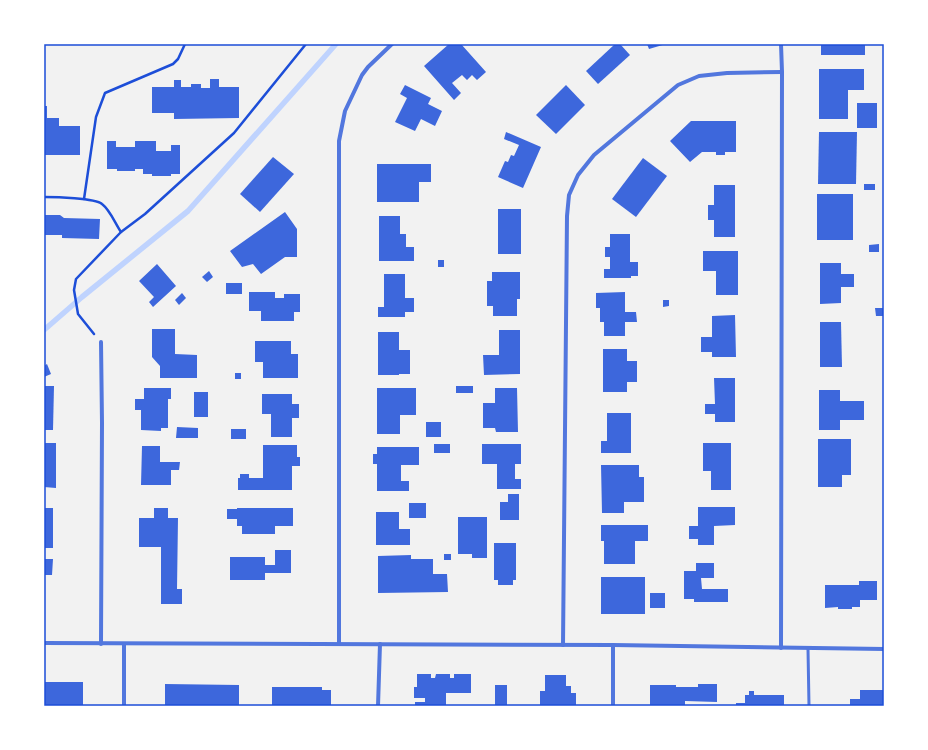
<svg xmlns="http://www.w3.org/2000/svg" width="928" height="750" font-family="Inter,sans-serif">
  <rect width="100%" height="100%" fill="#f2f2f2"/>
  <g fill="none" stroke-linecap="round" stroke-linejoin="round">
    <path stroke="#bfd3fe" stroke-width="5.5" d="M44 330 82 297 188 211 336 44"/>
  </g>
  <g fill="#3d67dc">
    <path d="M449 44H461L486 72 477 80 472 75 467 80 462 75 452 83 461 93 454 100 424 66Z"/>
    <path d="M615 44H620L630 55 598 84 586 71Z"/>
    <path d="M647 44H666L649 49Z"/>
    <rect x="821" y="44" width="44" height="11"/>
    <path d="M819 69H864V90H848V119H819Z"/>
    <path d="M210 79H219V87H239V118L174 119V113H152V87H174V80H181V87H191V84H201V88H210Z"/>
    <path d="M405 85 431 98 428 104 442 111 435 126 421 119 415 131 395 122 407 98 400 94Z"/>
    <path d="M566 85 585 105 556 134 536 115Z"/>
    <rect x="857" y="103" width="20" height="25"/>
    <path d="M44 106H47V118H59V126H80V155H44Z"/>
    <path d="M691 121H736V152H725V155H716V152H702L690 162 670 141Z"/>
    <path d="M506 132 541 147 523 188 498 177 505 161 508 162 511 155 514 156 519 145 504 139Z"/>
    <path d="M819 132H857L856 184H818Z"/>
    <path d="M107 141H116V147H135V141H156V151H171V145H180V174H171V176H152V174H143V169H135V171H117V169H107Z"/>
    <path d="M273 157 294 174 260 212 240 194Z"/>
    <path d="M643 158 667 176 636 217 612 199Z"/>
    <path d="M377 164H431V182H419V202H377Z"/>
    <rect x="864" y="184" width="11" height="6"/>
    <path d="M714 185H735V237H714V220H708V205H714Z"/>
    <rect x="817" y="194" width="36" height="46"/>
    <rect x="498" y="209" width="23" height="45"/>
    <path d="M285 212 297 229V257H285L261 274 253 264 242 267 230 251Z"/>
    <path d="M44 215H60L64 218 100 219 99 239 62 238V235H44Z"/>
    <path d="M379 216H400V234H406V247H414V261H379Z"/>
    <path d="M610 234H630V262H638V276H631V278H604V269H610V257H605V247H610Z"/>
    <path d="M879 244V252H869V245Z"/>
    <path d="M703 251H738V295H716V271H703Z"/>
    <rect x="438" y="260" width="6" height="7"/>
    <path d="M820 263H841V274H854V287H841V303L820 304Z"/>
    <path d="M157 264 176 286 153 307 149 302 154 297 139 281Z"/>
    <path d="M209 271 213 277 207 282 202 277Z"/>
    <path d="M492 272H520V299H517V316H493V306H487V281H492Z"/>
    <path d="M384 274H405V298H414V312H405V317H378V307H384Z"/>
    <rect x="226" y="283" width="16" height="11"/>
    <path d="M249 292H275V298H284V294H300V312H294V321H261V311H249Z"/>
    <path d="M625 292V312H636L637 322H625V336H604V322H600V308H596V293Z"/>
    <path d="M182 293 186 298 179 305 175 300Z"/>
    <path d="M663 300H669V306L663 307Z"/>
    <path d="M875 308H883V316H876Z"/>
    <path d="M735 315 736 357H712V352H701V337H712V316Z"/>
    <path d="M820 322H841L842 367H820Z"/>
    <path d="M152 329H175V354L197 355V378H160V366L152 357Z"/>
    <path d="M499 330H520V374L484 375 483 355H499Z"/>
    <path d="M378 332H399V350H410V374H399V375H378Z"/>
    <path d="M255 341H291V354H298V378H263V362H255Z"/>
    <path d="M603 349H627V361H637V382H627V392H603Z"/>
    <path d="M47 364 51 374 44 377V366Z"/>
    <rect x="235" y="373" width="6" height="6"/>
    <path d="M714 378H735V422H715V414H705V404H715Z"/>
    <path d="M44 386H54L53 430H44Z"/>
    <rect x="456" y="386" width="17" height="7"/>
    <path d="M144 388H171V399H168V428H161V431L141 430V410H135V399H144Z"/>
    <path d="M377 388H416V415H400V434H377Z"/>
    <path d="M495 388H517L518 432H496L495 428H483V403H495Z"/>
    <path d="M819 390H840V401H864V420H840V430H819Z"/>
    <rect x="194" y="392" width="14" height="25"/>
    <path d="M262 394H292V404H299V418H292V437H271V414H262Z"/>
    <path d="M607 413H631V453H601V441H607Z"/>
    <rect x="426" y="422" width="15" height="15"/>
    <path d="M177 427 198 428V438H176Z"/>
    <rect x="231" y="429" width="15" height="10"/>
    <path d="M818 439H851V475H842V487H818Z"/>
    <path d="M44 443H56V488L44 487Z"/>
    <path d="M703 443H731V490H711V471H703Z"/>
    <rect x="434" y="444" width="16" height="9"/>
    <path d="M482 444H521V464H515V479H521V489H497V464H482Z"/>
    <path d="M263 445H297V457H300V466H292V490H238V478H240V474H249V478H263Z"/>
    <path d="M142 446H160V462H180L179 470H171V485H141Z"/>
    <path d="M377 447H419V465H401V481H409V491H377V464H373V454H377Z"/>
    <path d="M601 465H639V477H644V502H624V513H602Z"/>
    <path d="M508 494H519V520H500V502H508Z"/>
    <rect x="409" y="503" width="17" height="15"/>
    <path d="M698 507H735V525L714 526V545H698V539H689V526H698Z"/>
    <rect x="44" y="508" width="9" height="40"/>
    <path d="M154 508H168V518H178L177 589H182V604H161V547H139V518H154Z"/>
    <path d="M237 508H293V526H275V534H242V526H237V519H227V509H237Z"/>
    <path d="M376 512H399V529H410V545H376Z"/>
    <path d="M458 517H487V558H472V554H458Z"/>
    <path d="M601 525H648V541H635V564H604V541H601Z"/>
    <path d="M494 543H516V580H513V585H498V580H494Z"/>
    <path d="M275 550H291V573H265V580H230V557H265V565H275Z"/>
    <rect x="444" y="554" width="7" height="6"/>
    <path d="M411 555V559H433V574H447L448 592 378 593V556Z"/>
    <path d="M44 559H53L52 575H44Z"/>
    <path d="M696 563H714V578H701L702 589H728V602H694V599H684V571H696Z"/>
    <rect x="601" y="577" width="44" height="37"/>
    <path d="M859 581H877V600H860V607H852V609H838V607L825 608V585H859Z"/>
    <rect x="650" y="593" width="15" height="15"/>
    <path d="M417 674H431V678H435L436 674H450V678H454V674H471V693H446V706H415V702H425V698H414V687H417Z"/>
    <path d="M545 675H566V686H571V693H576V706H540V691H545Z"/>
    <rect x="44" y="682" width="39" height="23"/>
    <path d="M165 684 239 685V705H165Z"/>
    <path d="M698 684H717V702L685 701V706H650V685H676V687H698Z"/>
    <rect x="495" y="685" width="12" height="21"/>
    <path d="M272 687H322V690H331V706H272Z"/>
    <path d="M860 690H884V706H850V699H860Z"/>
    <path d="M749 691H754V695H784V706H736V703H745V695H749Z"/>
  </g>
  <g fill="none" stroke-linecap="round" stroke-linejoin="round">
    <g stroke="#1d4ed8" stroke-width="2.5">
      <path d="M44 197C55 197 95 198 102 204 110 210 115 223 121 232"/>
      <path d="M84 199 96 117 105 93 173 64 178 59 185 44"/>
      <path d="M94 334 78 314 74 290 76 279 121 232 145 214 234 133 306 44"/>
    </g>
    <path stroke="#5277de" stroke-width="3" d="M808 649 809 706"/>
    <g stroke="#5277de" stroke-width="4">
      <path d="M781 44 782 72 781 648"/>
      <path d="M101 342 102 423 101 644"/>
      <path d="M44 643 613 645 884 649"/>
      <path d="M339 644V141L345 111 362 75 368 67 392 44"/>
      <path d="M563 645 567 216 569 195 578 175 594 155 678 85 699 76 727 73 782 72"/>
      <path d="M124 706V644"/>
      <path d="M378 706 380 644"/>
      <path d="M613 706V645"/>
    </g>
  </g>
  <rect width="928" height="750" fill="none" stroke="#ffffff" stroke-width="90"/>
  <rect x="45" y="45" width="838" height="660" fill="none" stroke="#1d4ed8" stroke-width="1.5"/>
</svg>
